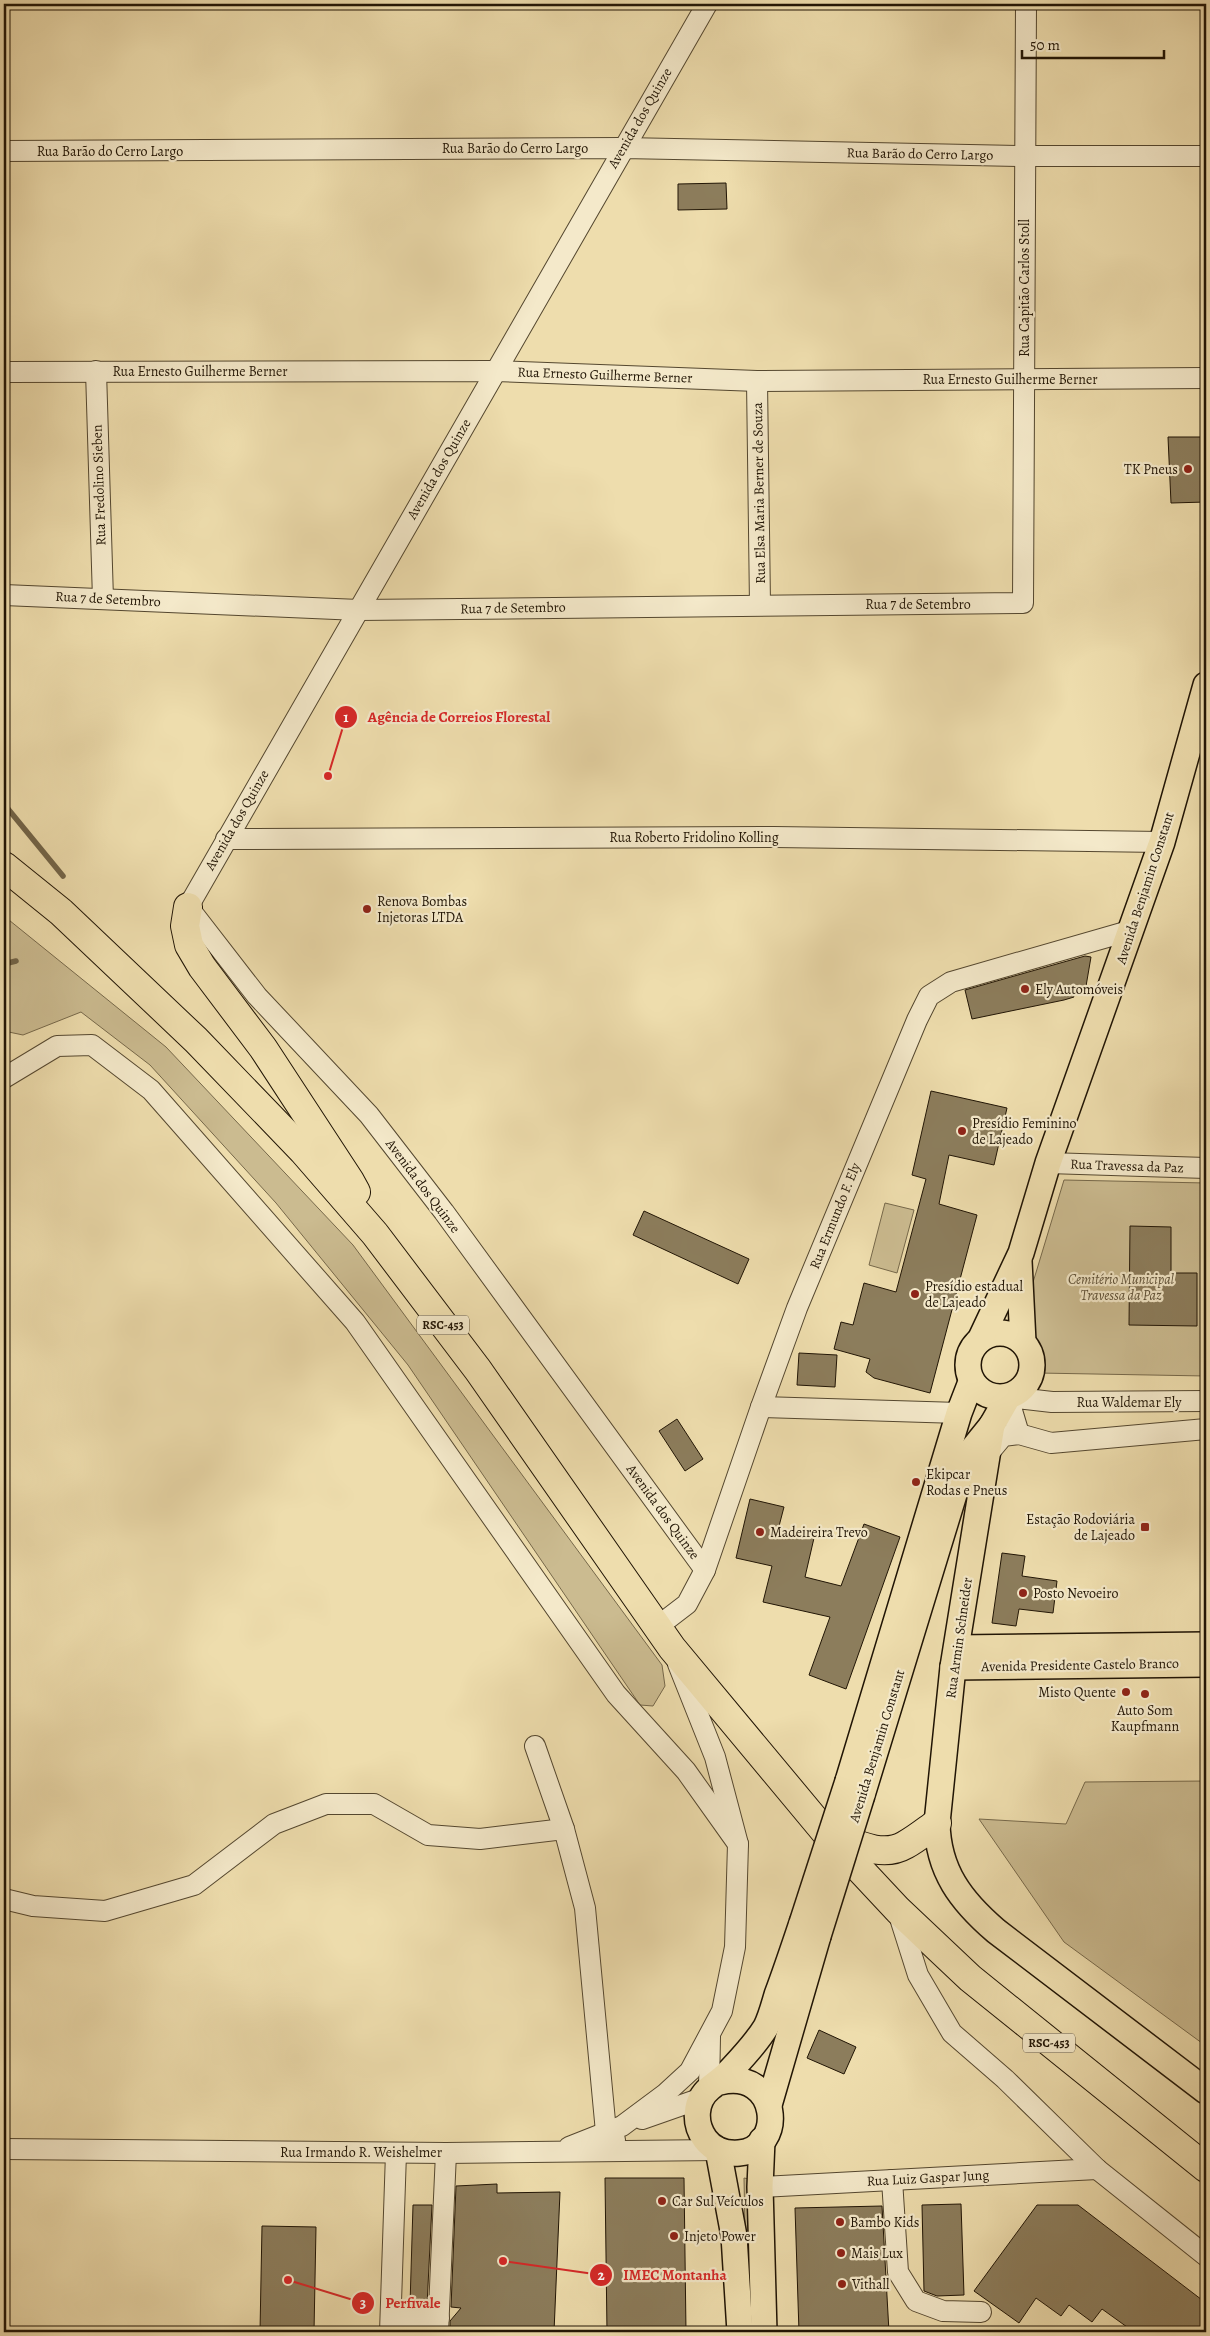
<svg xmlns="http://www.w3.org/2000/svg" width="1210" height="2336" font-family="Alegreya,serif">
  <rect width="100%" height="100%" fill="#eeddad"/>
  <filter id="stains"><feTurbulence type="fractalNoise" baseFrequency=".004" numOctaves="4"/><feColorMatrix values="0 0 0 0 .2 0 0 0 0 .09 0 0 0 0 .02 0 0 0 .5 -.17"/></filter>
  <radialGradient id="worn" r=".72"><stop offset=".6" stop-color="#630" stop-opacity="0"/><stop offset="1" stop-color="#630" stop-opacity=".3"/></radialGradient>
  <g fill="#cbbb90" stroke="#76684a">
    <path d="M4 916 166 1047 353 1245 662 1665 665 1686 653 1706 640 1705 408 1365 276 1203 150 1065 81 1012 23 1035 4 1031Z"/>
    <path d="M1064 1180 1206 1183V1376L1038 1373 1031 1289Z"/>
    <path d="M885 1203 914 1210 897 1273 869 1265Z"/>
    <path d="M1206 1781V2046L1064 1942 979 1819 1066 1824 1085 1782Z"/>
    <path d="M744 2178 749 2179 752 2231H745Z"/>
  </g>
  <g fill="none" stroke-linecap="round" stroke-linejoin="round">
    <g stroke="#726448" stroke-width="5.5">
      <path d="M4 804 63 876"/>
      <path d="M4 964 16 961"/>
    </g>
  </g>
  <g fill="#8c7d5c" stroke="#211505">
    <path d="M726 183 727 209 678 210V184Z"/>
    <path d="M1168 437H1206V502L1171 503Z"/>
    <path d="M1085 956 1091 957 1085 992 1073 994 1074 997 1064 1000 972 1019 965 990Z"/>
    <path d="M931 1091 1007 1108 994 1165 949 1155 939 1204 977 1215 930 1393 874 1378 866 1372 870 1359 834 1349 841 1322 853 1325 864 1283 896 1292 926 1179 912 1175Z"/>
    <path d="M644 1211 749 1259 738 1284 633 1235Z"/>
    <path d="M1130 1226 1171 1227V1273H1197V1326L1129 1325Z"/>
    <path d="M799 1353 837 1355 835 1387 797 1385Z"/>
    <path d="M677 1419 703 1459 685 1471 659 1431Z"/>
    <path d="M750 1499 784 1507 778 1530 814 1538 805 1577 841 1586 864 1524 900 1537 846 1689 809 1675 830 1617 763 1602 772 1566 736 1558Z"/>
    <path d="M1002 1553 1025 1556 1022 1576 1057 1581 1053 1613 1019 1609 1016 1626 992 1623Z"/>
    <path d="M819 2030 856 2047 844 2074 807 2058Z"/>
    <path d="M605 2178H684L686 2332H607Z"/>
    <path d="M497 2184V2193L560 2192 554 2332H450V2321L461 2308 451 2307 456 2186Z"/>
    <path d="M961 2204 964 2295 937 2296 924 2291 922 2205Z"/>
    <path d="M413 2205H432L427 2306 410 2305Z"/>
    <path d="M1037 2205H1078L1206 2303V2332H1134L1102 2309 1092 2322 1069 2305 1061 2316 1036 2298 1019 2323 974 2291Z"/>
    <path d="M882 2206 889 2332H799L795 2208Z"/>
    <path d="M262 2226 316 2227 314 2332H260Z"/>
  </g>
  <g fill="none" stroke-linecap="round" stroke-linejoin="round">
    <defs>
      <g id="minor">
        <path d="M4 151 623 148 1023 156H1206"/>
        <path d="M96 371 103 599"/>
        <path d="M4 372 495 371 757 381 1206 378"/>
        <path d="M757 381 760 605"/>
        <path d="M4 595 359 610 1023 603 1026 4"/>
        <path d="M226 839 774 837 1162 842"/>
        <path d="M4 1078 57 1046 92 1045 151 1090 355 1322 616 1694 686 1771 738 1844"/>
        <path d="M1048 1163 1206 1168"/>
        <path d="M761 1407 959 1413"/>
        <path d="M1019 1434 1008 1397 1052 1402 1206 1401"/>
        <path d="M988 1454 1003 1436 1019 1434 1051 1443 1206 1429"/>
        <path d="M705 1570 444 1212 369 1115 257 996 188 907 707 4"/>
        <path d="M657 1627 687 1604 705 1570 761 1407 797 1308 917 1020 929 996 951 982 1132 930"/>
        <path d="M535 1746 564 1829 585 1908 606 2132 615 2140"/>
        <path d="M4 1899 33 1906 105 1911 194 1885 274 1824 326 1804H374L428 1835 480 1839 564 1829"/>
        <path d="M898 1912 918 1975 952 2033 1005 2079 1097 2169 1206 2256"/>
        <path d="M709 2088 710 2037"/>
        <path d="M642 2119 702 2098"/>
        <path d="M569 2147 622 2126 665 2094 690 2071 722 2011 735 1947 738 1844 715 1757 678 1664"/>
        <path d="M4 2149 446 2153 718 2150"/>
        <path d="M892 2180 898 2272 916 2301 943 2311 981 2312"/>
        <path d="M760 2187 1097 2169"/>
        <path d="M391 2317 439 2318"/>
        <path d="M390 2332 396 2153"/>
        <path d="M438 2332 446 2153"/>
      </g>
      <g id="major">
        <path d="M1019 1261 1023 1342"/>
        <circle cx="1000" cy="1365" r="32"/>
        <path d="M981 1338 1021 1253 1048 1163 1162 842 1206 685"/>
        <path d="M992 1425 953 1667 937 1823C938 1871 961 1901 996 1931L1206 2091"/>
        <path d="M957 1648 1206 1645"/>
        <path d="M953 1667 1206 1664"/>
        <path d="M848 1781 959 1413 971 1382"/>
        <path d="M862 1795 959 1478 971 1451 992 1425 1008 1397"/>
        <path d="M720 2082C779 2068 787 2149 739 2153 726 2154 713 2150 705 2139 694 2124 694 2101 710 2088 716 2083 722 2079 727 2074 741 2059 755 2045 766 2027 771 2017 774 2005 777 1995 786 1971 794 1947 802 1923"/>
        <path d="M769 2105 818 1936"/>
        <path d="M762 2140 760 2187 764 2332"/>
        <path d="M718 2150 734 2236 740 2332"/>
      </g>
      <g id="highway">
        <path d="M4 866 61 912 196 1040 303 1151 375 1234 478 1370 672 1648 826 1833 898 1910 970 1978 1206 2168"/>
        <path d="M188 907 185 926 189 945 202 967 263 1048 350 1181 356 1192"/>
        <path d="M830 1834C853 1842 881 1859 905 1845 916 1839 927 1830 937 1823"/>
      </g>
    </defs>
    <use href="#minor" stroke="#54472f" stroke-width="22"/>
    <use href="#major" stroke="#211505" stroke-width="28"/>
    <use href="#highway" stroke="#211505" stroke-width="30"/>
    <use href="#minor" stroke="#f4e9ca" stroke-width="20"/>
    <use href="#major" stroke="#eeddad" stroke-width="25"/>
    <use href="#highway" stroke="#eeddad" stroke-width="28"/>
    <defs>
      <g id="major-bridge">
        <path d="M802 1923 848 1781"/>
        <path d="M818 1936 862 1795"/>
      </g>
    </defs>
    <use href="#major-bridge" stroke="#211505" stroke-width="28" stroke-linecap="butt"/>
    <use href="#major-bridge" stroke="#eeddad" stroke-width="25"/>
  </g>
  <g fill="#8f2418" stroke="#f4e9ca" stroke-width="2">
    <circle cx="1188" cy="469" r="5"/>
    <circle cx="367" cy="909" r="5"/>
    <circle cx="1025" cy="989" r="5"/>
    <circle cx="962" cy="1131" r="5"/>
    <circle cx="915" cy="1294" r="5"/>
    <circle cx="916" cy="1482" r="5"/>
    <rect x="1140" y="1522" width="10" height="10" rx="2.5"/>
    <circle cx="760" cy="1532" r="5"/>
    <circle cx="1023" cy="1593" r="5"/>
    <circle cx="1126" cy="1692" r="5"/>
    <circle cx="1145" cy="1694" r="5"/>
    <circle cx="662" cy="2201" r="5"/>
    <circle cx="840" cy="2222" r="5"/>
    <circle cx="674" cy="2236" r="5"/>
    <circle cx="841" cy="2253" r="5"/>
    <circle cx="842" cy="2284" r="5"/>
  </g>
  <g text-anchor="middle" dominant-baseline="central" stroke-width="4.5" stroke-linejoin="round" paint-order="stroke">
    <g fill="#f4e9ca" stroke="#605540" stroke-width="1">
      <rect x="417" y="1315.5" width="52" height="19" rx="4"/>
      <rect x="1023" y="2033.5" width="52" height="19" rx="4"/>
    </g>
    <g font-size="12" font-weight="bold" fill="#211505">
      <text x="443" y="1325">RSC-453</text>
      <text x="1049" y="2043">RSC-453</text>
    </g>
    <g font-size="14" fill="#211505" stroke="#f4e9ca">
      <text transform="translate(640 118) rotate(-60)">Avenida dos Quinze</text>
      <text x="515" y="148">Rua Barão do Cerro Largo</text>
      <text x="110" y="151">Rua Barão do Cerro Largo</text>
      <text transform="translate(920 154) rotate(1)">Rua Barão do Cerro Largo</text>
      <text transform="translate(1024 288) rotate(-90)">Rua Capitão Carlos Stoll</text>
      <text x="200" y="371">Rua Ernesto Guilherme Berner</text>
      <text transform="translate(605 375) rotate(2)">Rua Ernesto Guilherme Berner</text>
      <text x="1010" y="379">Rua Ernesto Guilherme Berner</text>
      <text transform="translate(439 469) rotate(-60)">Avenida dos Quinze</text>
      <text transform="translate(99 485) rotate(-92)">Rua Fredolino Sieben</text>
      <text transform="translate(759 493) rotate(-91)">Rua Elsa Maria Berner de Souza</text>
      <text transform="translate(108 599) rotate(3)">Rua 7 de Setembro</text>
      <text x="918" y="604">Rua 7 de Setembro</text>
      <text transform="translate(513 608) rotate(-1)">Rua 7 de Setembro</text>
      <text transform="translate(237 820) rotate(-60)">Avenida dos Quinze</text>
      <text x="694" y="837">Rua Roberto Fridolino Kolling</text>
      <text transform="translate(1145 888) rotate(-72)">Avenida Benjamin Constant</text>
      <text transform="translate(1127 1166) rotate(2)">Rua Travessa da Paz</text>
      <text transform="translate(423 1186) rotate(53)">Avenida dos Quinze</text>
      <text transform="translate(835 1216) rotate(-68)">Rua Ermundo F. Ely</text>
      <text x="1129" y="1402">Rua Waldemar Ely</text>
      <text transform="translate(663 1512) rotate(54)">Avenida dos Quinze</text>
      <text transform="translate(959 1638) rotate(-82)">Rua Armin Schneider</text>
      <text transform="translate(1080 1665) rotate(-1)">Avenida Presidente Castelo Branco</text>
      <text transform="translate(877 1746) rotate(-73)">Avenida Benjamin Constant</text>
      <text x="361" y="2152">Rua Irmando R. Weishelmer</text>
      <text transform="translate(928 2178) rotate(-3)">Rua Luiz Gaspar Jung</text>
    </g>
    <g font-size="14" fill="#211505" stroke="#f4e9ca" text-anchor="start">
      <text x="1178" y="469" text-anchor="end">TK Pneus</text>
      <text x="377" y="901">Renova Bombas<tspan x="377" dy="16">Injetoras LTDA</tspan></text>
      <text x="1035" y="989">Ely Automóveis</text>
      <text x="972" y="1123">Presídio Feminino<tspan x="972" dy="16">de Lajeado</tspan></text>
      <text x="925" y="1286">Presídio estadual<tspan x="925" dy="16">de Lajeado</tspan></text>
      <text x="926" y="1474">Ekipcar<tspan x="926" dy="16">Rodas e Pneus</tspan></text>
      <text x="1135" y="1519" text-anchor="end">Estação Rodoviária<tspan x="1135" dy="16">de Lajeado</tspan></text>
      <text x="770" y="1532">Madeireira Trevo</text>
      <text x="1033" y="1593">Posto Nevoeiro</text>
      <text x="1116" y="1692" text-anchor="end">Misto Quente</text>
      <text x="1145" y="1710" text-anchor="middle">Auto Som<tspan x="1145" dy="16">Kaupfmann</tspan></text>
      <text x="672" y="2201">Car Sul Veículos</text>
      <text x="850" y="2222">Bambo Kids</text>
      <text x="684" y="2236">Injeto Power</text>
      <text x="851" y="2253">Mais Lux</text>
      <text x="852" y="2284">Vithall</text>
    </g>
    <g font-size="14" font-style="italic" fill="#5c4f36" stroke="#f4e9ca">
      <text x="1121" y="1279">Cemitério Municipal<tspan x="1121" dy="16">Travessa da Paz</tspan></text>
    </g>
  </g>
  <path fill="none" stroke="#d62828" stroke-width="2" d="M328 776L346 717M503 2261L601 2275M288 2280L363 2303"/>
  <g fill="#d62828" stroke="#f4e9ca" stroke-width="2">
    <circle cx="328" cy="776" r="5"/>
    <circle cx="503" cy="2261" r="5"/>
    <circle cx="288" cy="2280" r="5"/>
    <circle cx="346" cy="717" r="12"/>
    <circle cx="601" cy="2275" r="12"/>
    <circle cx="363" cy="2303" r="12"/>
  </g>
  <g font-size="15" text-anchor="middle" font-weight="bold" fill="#fff">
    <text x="346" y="722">1</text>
    <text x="601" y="2280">2</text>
    <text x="363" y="2308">3</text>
  </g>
  <g font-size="15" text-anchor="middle" font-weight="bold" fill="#d62828" stroke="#f4e9ca" stroke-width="4.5" stroke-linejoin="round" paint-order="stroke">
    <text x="459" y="722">Agência de Correios Florestal</text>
    <text x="675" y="2280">IMEC Montanha</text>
    <text x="413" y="2308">Perfivale</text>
  </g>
  <rect width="1210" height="2336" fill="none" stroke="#eeddad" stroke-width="20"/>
  <rect x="5" y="5" width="1200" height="2326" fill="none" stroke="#211505" stroke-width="2.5"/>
  <rect x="10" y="10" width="1190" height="2316" fill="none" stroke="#211505"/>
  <path d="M1022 50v8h142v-8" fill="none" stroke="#211505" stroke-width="2.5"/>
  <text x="1030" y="50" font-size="15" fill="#211505" stroke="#f4e9ca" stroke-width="4" paint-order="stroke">50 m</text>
  <rect width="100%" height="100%" filter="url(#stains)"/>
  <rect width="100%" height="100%" fill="url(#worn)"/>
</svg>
